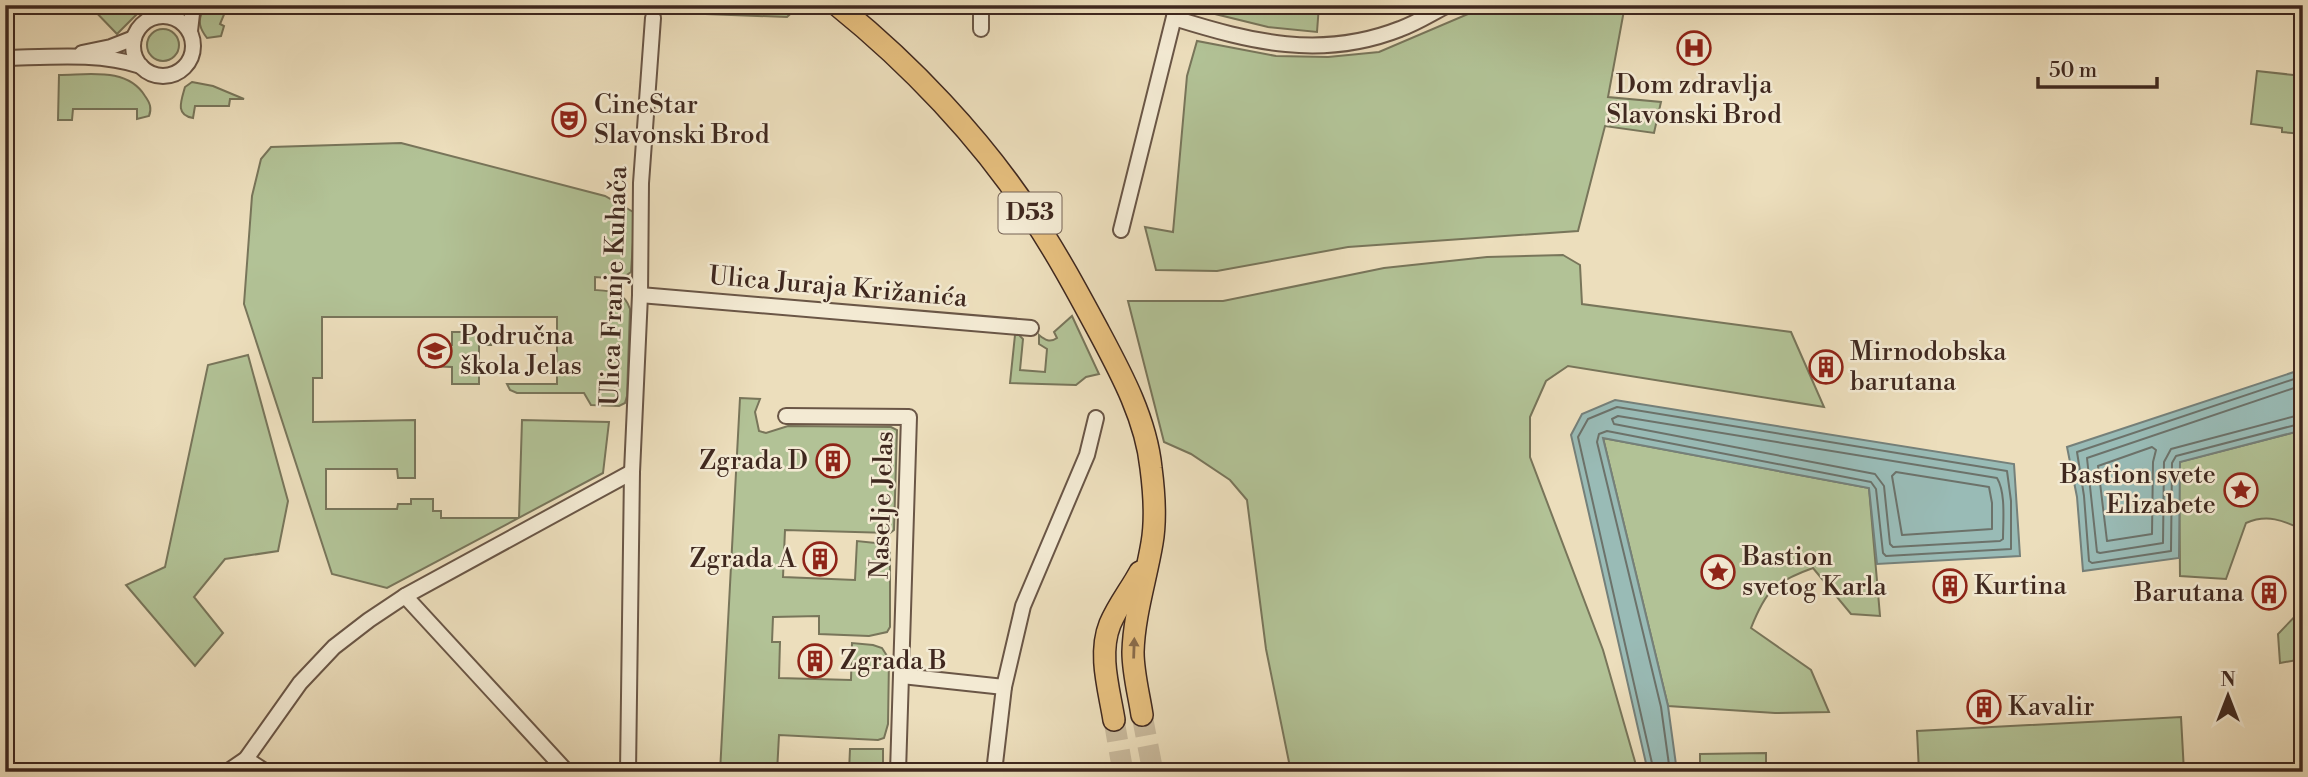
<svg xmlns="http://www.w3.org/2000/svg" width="2308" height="777" font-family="'Libre Bodoni',serif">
  <rect width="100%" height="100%" fill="#ecdebc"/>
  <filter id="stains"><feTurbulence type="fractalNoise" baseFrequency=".00286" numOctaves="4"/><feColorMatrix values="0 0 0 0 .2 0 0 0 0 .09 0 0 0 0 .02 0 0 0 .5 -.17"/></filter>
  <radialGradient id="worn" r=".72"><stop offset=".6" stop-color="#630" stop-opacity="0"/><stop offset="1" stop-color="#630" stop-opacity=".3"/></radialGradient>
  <g fill="#b2c296" stroke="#78755a" stroke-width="2">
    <path d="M89 5H146L117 34Z"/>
    <path d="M217 5H228L220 24 224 26 221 36 207 38C200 29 197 21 203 11L215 8Z"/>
    <path d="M666 5H795L798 7 787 17 679 13 670 10Z"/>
    <path d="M1198 5H1319L1317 32 1268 27 1203 11Z"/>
    <path d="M1489 5H1625L1608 97 1661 102 1654 133 1605 126 1578 231 1348 247 1217 271 1156 270 1145 227 1173 232 1187 76 1197 41 1276 56 1328 57 1379 52Z"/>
    <circle cx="163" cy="45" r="16"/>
    <path d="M2257 71 2303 76V134L2282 132V128L2251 124Z"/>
    <path d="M59 75C89 75 127 67 145 96 150 103 152 108 149 116L137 119V109H73L72 120H58Z"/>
    <path d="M192 82 213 86 244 99H230L229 106H195L193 118C175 115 181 101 185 87Z"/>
    <path d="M401 143 605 196 635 213 631 272 621 279 595 277V290C611 291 624 291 630 309L627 396 625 403 619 406 591 405 584 393H517L510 390 507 384H557V317H322V378H313V422L415 420V478H398L397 469H326V509H397L398 504H411V499H433V511H441V518H519L522 420 609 422 603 473 387 588 332 574 244 304 252 196 261 159 271 147Z"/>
    <path d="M1563 255 1580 265 1582 304 1791 332 1824 407 1568 366 1546 381 1530 417V457L1603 650 1638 772H1291L1266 649 1247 500 1230 480 1191 454 1164 442 1128 301H1223L1384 268 1487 257Z"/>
    <path d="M1072 316 1099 374 1086 377 1076 385 1010 383 1015 335H1019L1023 339 1020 370 1045 372 1047 349 1039 344V335C1045 340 1050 343 1057 338L1054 332Z"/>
    <path d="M452 332H482L489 337 491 345H479V384H452V367L426 366V348H431V345H452Z"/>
    <path d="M248 355 288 501 278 551 225 559 194 597 223 633 195 666 126 585 165 567 208 365Z"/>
    <path d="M740 398 760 399 755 412 759 431 766 433 788 426 891 427 897 430 894 530 890 533 785 530 783 577 855 580 857 541 885 544 890 550V627L887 632 869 636 819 634V616L773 617 772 642H780L779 678 851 680 852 643 873 645 882 648 889 659 888 724 884 738 878 740 779 735 777 772H720Z"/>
    <path d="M2303 430V530C2283 520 2267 514 2246 523L2226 579 2180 576 2179 462Z"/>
    <path d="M1603 438 1869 488 1880 616 1851 614 1813 568C1774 582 1766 590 1751 628L1811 670 1829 712 1775 713 1668 706Z"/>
    <path d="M2303 608V659L2280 663 2278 634Z"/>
    <path d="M2181 717 2184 772H1919L1917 731Z"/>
    <path d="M850 749H883V772H849Z"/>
    <path d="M1766 753V772H1700V754Z"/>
  </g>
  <g fill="#99bbb6" stroke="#75807a" stroke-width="2">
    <path d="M2303 369V430L2180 462 2179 558 2083 571 2077 497 2067 447Z"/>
    <path d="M1615 400 2014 464 2020 556 1877 564 1869 488 1603 438 1668 706 1677 772H1648L1571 435 1582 414Z"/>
  </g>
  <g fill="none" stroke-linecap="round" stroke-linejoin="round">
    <g stroke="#6c726a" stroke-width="2">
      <path d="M2303 376 2077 452 2084 496 2089 561 2092 563 2171 551 2172 463 2176 456 2303 423"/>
      <path d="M2303 385 2087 458 2097 552 2100 553 2163 543 2164 462 2171 449 2303 414"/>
      <path d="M1618 416 1997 478C2006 493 2003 521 2003 539L2000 541 1893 547 1890 544 1884 486 1875 474 1614 424 1612 419Z"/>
      <path d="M2152 447 2156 450 2153 462 2152 534 2107 541 2098 466Z"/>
      <path d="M1896 472 1989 487 1992 503V529L1902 535 1892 476Z"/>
      <path d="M1654 772 1578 437 1588 419 1617 407 2007 471 2011 501V549L1886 556 1883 553 1876 489 1871 482 1607 431 1599 434 1597 442 1661 707 1670 772"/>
    </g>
    <g stroke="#c9ba9d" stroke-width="21" stroke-dasharray="21 10" stroke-linecap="butt">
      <path d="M1142 715 1153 772"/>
      <path d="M1114 720 1123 772"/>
    </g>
    <defs>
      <g id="street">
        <path d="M981 5V29"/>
        <circle cx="163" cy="46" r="30"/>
        <path d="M1174 18C1251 42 1321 60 1400 29 1417 23 1432 13 1448 5"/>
        <path d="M190 31 193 5"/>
        <path d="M82 53 111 47 134 38"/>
        <path d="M5 58C49 57 99 52 141 66"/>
        <path d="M1121 230 1177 5"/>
        <path d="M640 295 1031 328"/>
        <path d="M786 416 909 417 898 772"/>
        <path d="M405 596 632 472"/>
        <path d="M902 676 1004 687"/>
        <path d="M246 759 266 772"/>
        <path d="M227 772 246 759 300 683 334 647 369 620 405 596 567 772"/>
        <path d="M628 772 632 472 640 295 641 183 653 18"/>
        <path d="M994 772 1004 687 1023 606 1087 455 1096 418"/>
      </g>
      <g id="primary">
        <path d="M837 5C909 63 981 138 1031 215 1056 252 1077 291 1098 330 1121 373 1146 419 1151 468 1154 491 1156 520 1152 543 1146 579 1134 615 1133 652 1133 673 1139 695 1142 715"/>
        <path d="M1114 720C1109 689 1098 654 1110 624 1118 605 1131 589 1140 572"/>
      </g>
    </defs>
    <use href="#street" stroke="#6a5646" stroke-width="18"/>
    <use href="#primary" stroke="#3f281f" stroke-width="24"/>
    <use href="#street" stroke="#f3ead3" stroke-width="14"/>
    <use href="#primary" stroke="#e6bf7e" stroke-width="21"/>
  </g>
  <defs><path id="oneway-solid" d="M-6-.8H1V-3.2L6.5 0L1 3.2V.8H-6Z" transform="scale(1.75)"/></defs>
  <use fill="#8a6c4a" href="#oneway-solid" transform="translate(1134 648) rotate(-88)"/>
  <defs>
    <symbol id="hospital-ring" viewBox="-11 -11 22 22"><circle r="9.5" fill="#f3ead3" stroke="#8f2418" stroke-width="1.5"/><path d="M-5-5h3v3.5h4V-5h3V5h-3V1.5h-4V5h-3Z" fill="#8f2418"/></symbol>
    <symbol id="theatre-ring" viewBox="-11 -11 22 22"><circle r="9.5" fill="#f3ead3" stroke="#8f2418" stroke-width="1.5"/><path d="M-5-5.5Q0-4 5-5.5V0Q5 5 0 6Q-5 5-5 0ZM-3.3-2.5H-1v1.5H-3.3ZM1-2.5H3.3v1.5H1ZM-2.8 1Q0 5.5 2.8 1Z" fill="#8f2418"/></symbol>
    <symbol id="school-ring" viewBox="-11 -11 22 22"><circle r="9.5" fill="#f3ead3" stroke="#8f2418" stroke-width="1.5"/><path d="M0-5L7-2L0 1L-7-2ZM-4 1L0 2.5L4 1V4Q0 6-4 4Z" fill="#8f2418"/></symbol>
    <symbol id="building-ring" viewBox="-11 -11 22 22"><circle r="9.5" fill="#f3ead3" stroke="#8f2418" stroke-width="1.5"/><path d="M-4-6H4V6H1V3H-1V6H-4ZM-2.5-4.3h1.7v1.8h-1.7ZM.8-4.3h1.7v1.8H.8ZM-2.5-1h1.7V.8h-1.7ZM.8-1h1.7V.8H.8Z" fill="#8f2418"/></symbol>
    <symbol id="sight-ring" viewBox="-11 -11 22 22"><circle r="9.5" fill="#f3ead3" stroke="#8f2418" stroke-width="1.5"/><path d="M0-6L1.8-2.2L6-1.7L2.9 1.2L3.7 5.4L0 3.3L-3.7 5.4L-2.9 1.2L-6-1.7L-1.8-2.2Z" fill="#8f2418"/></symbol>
  </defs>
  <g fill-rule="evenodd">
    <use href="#hospital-ring" x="1675" y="29" width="38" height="38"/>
    <use href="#theatre-ring" x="550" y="101" width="38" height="38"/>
    <use href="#school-ring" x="416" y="332" width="38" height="38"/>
    <use href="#building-ring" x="1807" y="348" width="38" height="38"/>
    <use href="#building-ring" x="814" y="442" width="38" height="38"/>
    <use href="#sight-ring" x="2222" y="471" width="38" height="38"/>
    <use href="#building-ring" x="801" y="540" width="38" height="38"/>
    <use href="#sight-ring" x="1699" y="553" width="38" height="38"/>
    <use href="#building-ring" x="1931" y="567" width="38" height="38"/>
    <use href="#building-ring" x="2250" y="574" width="38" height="38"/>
    <use href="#building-ring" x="796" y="642" width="38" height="38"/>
    <use href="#building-ring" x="1965" y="688" width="38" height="38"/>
  </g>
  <g text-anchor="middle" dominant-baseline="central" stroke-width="5" stroke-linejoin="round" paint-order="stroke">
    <rect fill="#f3ead3" stroke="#756255" stroke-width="2" x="998.5" y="192.5" width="63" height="41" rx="5"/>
    <g font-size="24" font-weight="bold" fill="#3f281f">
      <text x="1030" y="213">D53</text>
    </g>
    <g font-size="26" fill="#3f281f" stroke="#f3ead3" text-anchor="start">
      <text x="1694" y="85" text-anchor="middle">Dom zdravlja<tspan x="1694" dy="30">Slavonski Brod</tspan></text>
      <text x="594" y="105">CineStar<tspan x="594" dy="30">Slavonski Brod</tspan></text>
      <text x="460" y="336">Područna<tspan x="460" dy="30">škola Jelas</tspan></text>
      <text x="1850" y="352">Mirnodobska<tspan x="1850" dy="30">barutana</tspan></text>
      <text x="808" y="461" text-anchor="end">Zgrada D</text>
      <text x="2216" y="475" text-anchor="end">Bastion svete<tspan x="2216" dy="30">Elizabete</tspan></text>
      <text x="1742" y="557">Bastion<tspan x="1742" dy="30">svetog Karla</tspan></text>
      <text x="796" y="559" text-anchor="end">Zgrada A</text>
      <text x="1974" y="586">Kurtina</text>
      <text x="2244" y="593" text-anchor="end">Barutana</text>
      <text x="840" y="661">Zgrada B</text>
      <text x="2008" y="707">Kavalir</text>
    </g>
    <g font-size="26" fill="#3f281f" stroke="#f3ead3">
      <text transform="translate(614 286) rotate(-88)">Ulica Franje Kuhača</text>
      <text transform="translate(838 287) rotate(5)">Ulica Juraja Križanića</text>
      <text transform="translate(882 505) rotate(-88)">Naselje Jelas</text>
    </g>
  </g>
  <rect width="2308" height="777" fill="none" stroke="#ecdebc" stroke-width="28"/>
  <rect x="7" y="7" width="2294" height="763" fill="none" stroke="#3f281f" stroke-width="3.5"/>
  <rect x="14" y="14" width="2280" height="749" fill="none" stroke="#3f281f" stroke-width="2"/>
  <g transform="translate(2228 696)" stroke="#f3ead3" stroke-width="5" paint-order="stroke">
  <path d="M0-5L12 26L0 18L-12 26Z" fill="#3f281f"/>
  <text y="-10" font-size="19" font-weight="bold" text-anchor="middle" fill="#3f281f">N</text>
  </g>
  <path d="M2038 77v10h119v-10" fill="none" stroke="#3f281f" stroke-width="3.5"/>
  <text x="2049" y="77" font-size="21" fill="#3f281f" stroke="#f3ead3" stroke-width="5" paint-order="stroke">50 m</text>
  <rect width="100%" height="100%" filter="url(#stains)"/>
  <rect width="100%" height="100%" fill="url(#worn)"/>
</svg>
